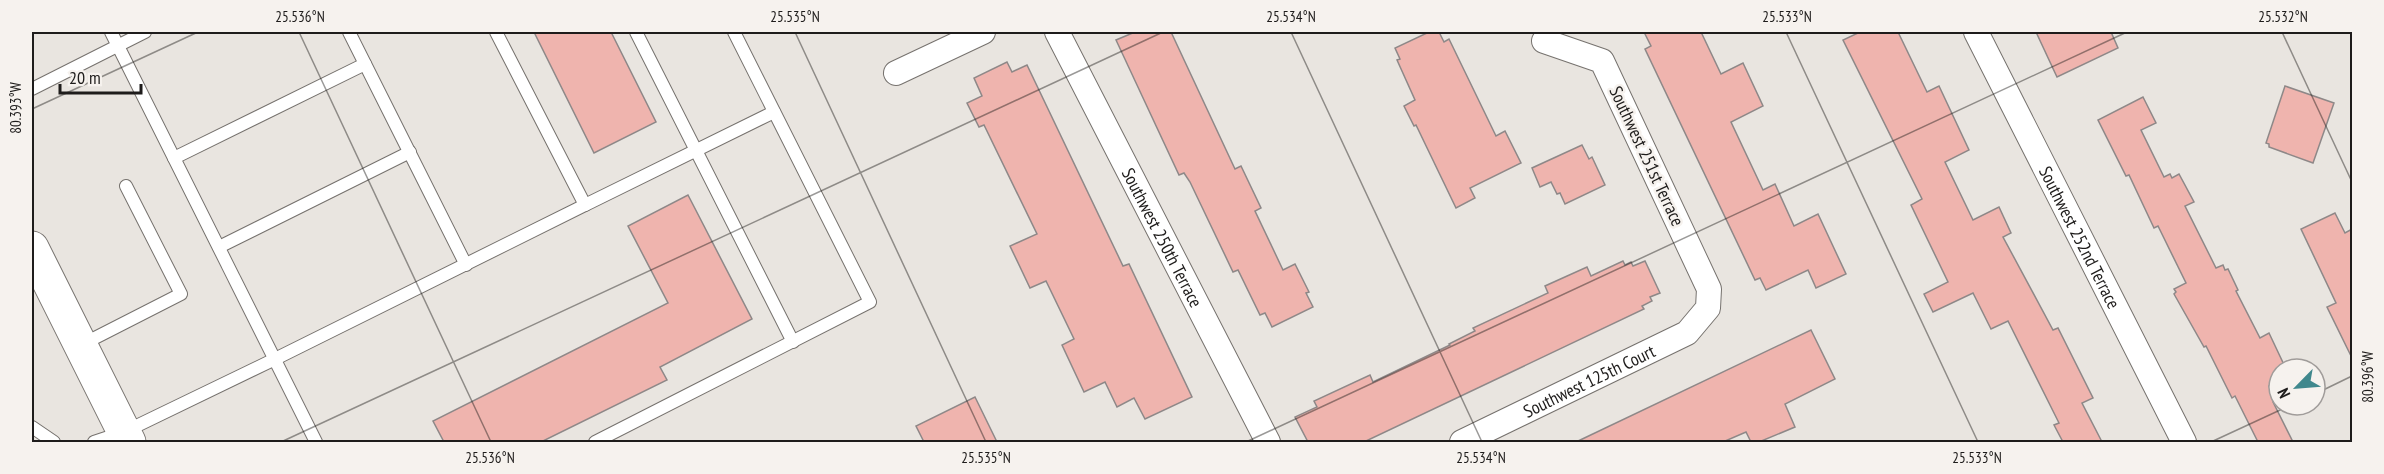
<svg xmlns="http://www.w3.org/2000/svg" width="2384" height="474" font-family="'PT Sans Narrow',sans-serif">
  <rect width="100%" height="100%" fill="#e9e5e0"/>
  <g fill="#efb4ae" stroke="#8e8888" stroke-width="1.5">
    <path d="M534 32H611L656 122 594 153Z"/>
    <path d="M1135 32H1171L1235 169 1241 166 1261 208 1255 211 1283 270 1295 264 1309 292 1306 293 1313 307 1272 327 1265 313 1260 315 1238 270 1233 272 1190 182 1184 173 1179 175 1116 40Z"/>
    <path d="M1429 32H1439L1444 42 1449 39 1496 136 1505 131 1521 163 1470 188 1475 198 1456 208 1416 125 1414 126 1404 106 1415 100 1397 60 1400 59 1395 48Z"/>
    <path d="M1644 32H1701L1721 74 1743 63 1763 106 1731 122 1763 190 1775 184 1794 226 1818 214 1846 274 1816 288 1808 270 1766 290 1760 278 1755 280 1645 49 1651 46Z"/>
    <path d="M1860 32H1898L1927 92 1939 86 1969 150 1945 162 1973 220 1999 207 2011 233 2003 237 2053 330 2058 328 2093 398 2082 403 2102 442H2063L2054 425 2059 423 2008 321 1991 329 1973 293 1933 312 1924 294 1948 282 1911 205 1922 199 1843 40Z"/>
    <path d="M2036 32H2111L2118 48 2057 77Z"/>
    <path d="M1007 62 1012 72 1027 65 1123 266 1129 264 1192 397 1145 419 1134 398 1117 407 1105 382 1084 392 1062 345 1074 339 1046 281 1030 288 1010 246 1037 234 984 125 979 127 967 103 982 96 974 78Z"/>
    <path d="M2285 86 2334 103 2313 163 2269 147V144L2266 143Z"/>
    <path d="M2143 97 2156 123 2141 130 2164 177 2170 174 2172 178 2179 174 2194 202 2185 206 2216 268 2223 265 2225 270 2228 269 2238 290 2236 291 2260 338 2269 333 2286 369H2279V381L2269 386 2276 401 2273 402 2293 442H2258L2235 396 2232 398 2206 346 2204 347 2174 294 2176 292 2174 289 2186 283 2158 226 2154 228 2129 175 2126 176 2098 120Z"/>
    <path d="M1582 145 1589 159 1592 157 1605 185 1565 204 1560 193 1557 194 1551 182 1540 187 1532 168Z"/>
    <path d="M688 195 752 319 660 367 667 380 541 442H444L433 421 668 303 628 226Z"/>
    <path d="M2335 213 2345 233 2352 229V358L2327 307 2336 303 2301 229Z"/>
    <path d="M1623 261 1625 265 1631 262 1633 266 1645 261 1660 293 1650 297 1652 301 1642 306 1644 309 1364 442H1308L1295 417 1317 407 1314 401 1370 375 1373 382 1450 345 1449 344 1475 331 1473 328 1548 293 1545 286 1587 267 1591 276Z"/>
    <path d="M1811 330 1835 379 1785 404 1795 427 1759 442H1751L1746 432 1723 442H1576Z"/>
    <path d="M975 397 997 442H924L916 426Z"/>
  </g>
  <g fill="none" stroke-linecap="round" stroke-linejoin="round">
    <defs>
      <g id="lane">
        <path d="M111 32 316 442"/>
        <path d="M349 32 466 265"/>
        <path d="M636 32 793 342"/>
        <path d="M32 89 145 32"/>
        <path d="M174 158 365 64"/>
        <path d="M585 205 774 112"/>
        <path d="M219 247 410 152"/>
        <path d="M81 345 181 294 126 186"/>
        <path d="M32 427 54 442"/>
        <path d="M94 442 124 432 275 359 585 205 496 32"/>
        <path d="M595 442 870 302 734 32"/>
      </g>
      <g id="street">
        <path id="s1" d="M1057 32 1268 442"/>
        <path id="s2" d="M1976 32 2184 442"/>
        <path d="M896 73 983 32"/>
        <path id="s3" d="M1462 442 1687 333 1708 308 1709 289 1602 61 1544 41"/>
      </g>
      <path id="secondary" d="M32 248 129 442"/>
    </defs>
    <use href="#lane" stroke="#76726e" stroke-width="14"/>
    <use href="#street" stroke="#76726e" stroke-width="26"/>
    <use href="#secondary" stroke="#76726e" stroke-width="35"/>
    <use href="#lane" stroke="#fff" stroke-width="12"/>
    <use href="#street" stroke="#fff" stroke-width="24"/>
    <use href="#secondary" stroke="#fff" stroke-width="33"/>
  </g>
  <path fill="none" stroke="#1e1c1b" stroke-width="1.5" stroke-opacity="0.45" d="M299 32 491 442M795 32 986 442M1291 32 1482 442M1786 32 1978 442M2282 32 2352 182M32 109 198 32M2315 394 2352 376M281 442 1163 32M1246 442 2127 32M2211 442 2291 405"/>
  <g text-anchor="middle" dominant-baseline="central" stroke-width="5" stroke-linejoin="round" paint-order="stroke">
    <g font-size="18" fill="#1e1c1b" stroke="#f6f2ee">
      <text transform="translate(1647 156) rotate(65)">Southwest 251st Terrace</text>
      <text stroke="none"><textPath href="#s1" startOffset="231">Southwest 250th Terrace</textPath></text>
      <text stroke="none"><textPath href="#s2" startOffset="230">Southwest 252nd Terrace</textPath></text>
      <text stroke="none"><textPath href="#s3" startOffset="141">Southwest 125th Court</textPath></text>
    </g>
  </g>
  <rect width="2384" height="474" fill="none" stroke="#f6f2ee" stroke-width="66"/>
  <g transform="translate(2297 387) rotate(245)"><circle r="28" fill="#f6f2ee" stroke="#a09c9a" stroke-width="1.5"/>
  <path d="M0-4.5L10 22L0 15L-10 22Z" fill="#40888d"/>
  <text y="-9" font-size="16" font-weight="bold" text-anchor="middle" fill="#1e1c1b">N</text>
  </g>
  <path d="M60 84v9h81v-9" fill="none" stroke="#1e1c1b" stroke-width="3"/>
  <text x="69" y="84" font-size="18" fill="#1e1c1b" stroke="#f6f2ee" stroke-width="4.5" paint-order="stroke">20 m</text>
  <rect x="33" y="33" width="2318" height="408" fill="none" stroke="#1e1c1b" stroke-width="2"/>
  <g font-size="15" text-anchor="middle" fill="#1e1c1b">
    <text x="300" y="22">25.536°N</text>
    <text x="795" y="22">25.535°N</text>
    <text x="1291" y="22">25.534°N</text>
    <text x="1787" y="22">25.533°N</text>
    <text x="2283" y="22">25.532°N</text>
    <text transform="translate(16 108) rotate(-90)" y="5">80.393°W</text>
    <text transform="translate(2368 377) rotate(-90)" y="5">80.396°W</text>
    <text x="490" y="463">25.536°N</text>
    <text x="986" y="463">25.535°N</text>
    <text x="1481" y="463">25.534°N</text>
    <text x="1977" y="463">25.533°N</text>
  </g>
</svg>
